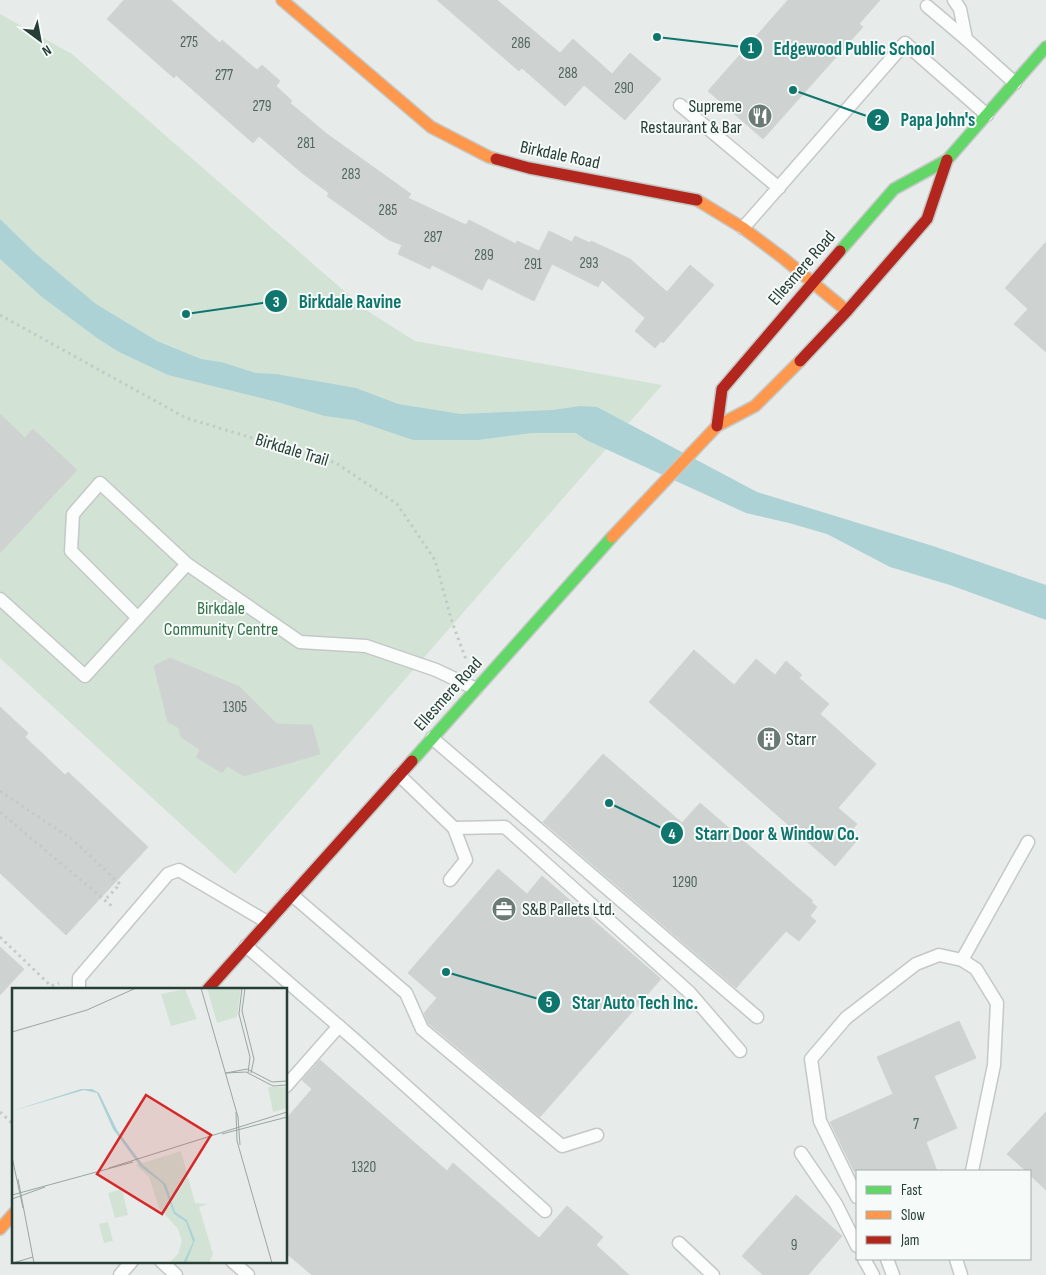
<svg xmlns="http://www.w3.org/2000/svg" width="1046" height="1275" font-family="'Sofia Sans Condensed',sans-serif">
  <rect width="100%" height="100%" fill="#e7ebe9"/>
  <path fill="#d2e3d6" d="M0 14 72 54 366 310 415 341 662 385 235 874 0 658Z"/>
  <path fill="#acd2d6" d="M0 219 36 254 96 304 157 341 201 359 221 362 256 373 276 374 356 388 398 404 461 414 552 410 581 406 597 407 757 492 933 546 1046 585V620L950 585 890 567 827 534 789 523 746 513 586 440 576 433H532L478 440H413L354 420 325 416 277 402 168 375 119 352 97 338 42 297 0 259Z"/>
  <g fill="#ced3d1" stroke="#d0d4d2">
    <path d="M124 0H171L220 43 222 40 257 70 262 65 280 81 276 86 292 101 290 103 327 134 411 194 408 198 466 225 469 220 516 244 517 241 539 251 549 231 572 242 575 236 590 243 591 241 630 259 667 292 690 265 714 285 663 343 661 341 655 348 635 331 645 318 602 280 598 287 552 264 534 301 488 278 482 290 432 265 430 269 398 254 402 245 389 240 327 196 329 193 302 173 259 136 253 143 176 75 174 78 107 19Z"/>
    <path d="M437 0H497L560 53 573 39 612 74 630 53 661 79 625 120 584 85 565 106 522 68 519 71Z"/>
    <path d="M788 0H880L859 24 863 27 763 139 708 91Z"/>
    <path d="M1046 242V352L1014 324 1028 309 1005 288Z"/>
    <path d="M0 414 25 438 33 429 77 470 0 553Z"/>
    <path d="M694 650 734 685 756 659 775 675 786 661 802 675 799 678 829 704 820 714 876 764 838 808 857 824 851 831 859 838 835 866 649 702Z"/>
    <path d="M170 658 240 687 277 724 312 725 320 754 244 776 227 766 222 773 196 757 200 750 181 737 179 728 168 722 154 666Z"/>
    <path d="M0 707 28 733 25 737 65 775 68 772 148 847 66 935 0 873Z"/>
    <path d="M603 754 682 823 700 803 813 901 811 902 817 907 810 916 816 921 799 941 786 931 736 988 543 822Z"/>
    <path d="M498 869 527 894 542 876 661 979 540 1117 428 1023 424 1013 437 998 408 973Z"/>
    <path d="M0 947 24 969 0 995Z"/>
    <path d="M959 1021 976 1058 934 1076 957 1128 926 1142 937 1171H854L830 1122 893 1094 877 1057Z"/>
    <path d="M320 1060 447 1171 453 1163 539 1238 567 1206 603 1237 596 1245 629 1275H312L286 1253V1119L312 1089 302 1080Z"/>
    <path d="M1046 1112V1190L1030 1175V1171H1026L1007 1154Z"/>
    <path d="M796 1195 842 1236 808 1275H763L742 1256Z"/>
  </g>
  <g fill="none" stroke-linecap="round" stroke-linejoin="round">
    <defs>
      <g id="lane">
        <path d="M954 0 960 9 966 39 1015 83"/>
        <path d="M927 6 966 39"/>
        <path d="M680 105 779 188"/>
        <path d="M743 228 905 43 987 115"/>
        <path d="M0 599 85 676 187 564"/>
        <path d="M138 618 71 551 73 514 100 483 187 564 300 642 366 646 436 670 476 689"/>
        <path d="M432 738 757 1017"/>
        <path d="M399 775 454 828 466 860 450 880"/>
        <path d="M454 828 505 827 689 992 740 1051"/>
        <path d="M292 895 406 993 422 1029 562 1146 597 1135"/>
        <path d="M246 946 356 1041 545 1211"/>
        <path d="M962 960 1028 842"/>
        <path d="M79 989V978L168 874 179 870 267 922"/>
        <path d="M286 1086 339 1026"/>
        <path d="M801 1153 836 1204 857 1246"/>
        <path d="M857 1197 820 1121 811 1059 846 1018 916 964 939 955 962 960 976 969 997 1003 994 1065 972 1171"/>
        <path d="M679 1243 713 1275"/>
        <path d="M864 1259 873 1275"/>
        <path d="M887 1259 893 1275"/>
        <path d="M956 1259 961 1275"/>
        <path d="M161 1261 176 1275"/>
        <path d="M232 1261 248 1275"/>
        <path d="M120 1275 132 1261"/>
      </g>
      <g id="fast">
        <path d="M840 251 894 189 947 160 1046 47"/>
        <path d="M412 761 612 537"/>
      </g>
      <g id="slow">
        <path d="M282 0 431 127 489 157 496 159"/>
        <path d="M697 200 743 228 783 258 847 311"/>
        <path d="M612 537 717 426 755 406 800 361"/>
        <path d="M0 1229 14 1213"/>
      </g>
      <g id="jam">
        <path d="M496 159 529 168 697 200"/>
        <path d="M800 361 847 311 927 219 947 160"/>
        <path d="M717 426 722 389 840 251"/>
        <path d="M208 989 412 761"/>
      </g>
    </defs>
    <use href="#lane" stroke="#c4c8c6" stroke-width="15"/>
    <use href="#fast" stroke="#c3c9c6" stroke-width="14"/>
    <use href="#slow" stroke="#c3c9c6" stroke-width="14"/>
    <use href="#jam" stroke="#c3c9c6" stroke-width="14"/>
    <g stroke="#c2cbc7" stroke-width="3" stroke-dasharray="2.5 4" stroke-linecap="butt">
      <path d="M0 315 186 418 336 463 397 504 435 560 452 622 467 662"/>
      <path d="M0 791 73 840 120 884 105 900"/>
      <path d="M0 812 114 908"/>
      <path d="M0 937 51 986 59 983"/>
      <path d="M0 1112 14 1125"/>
    </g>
    <use href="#lane" stroke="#fbfcfc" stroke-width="12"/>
    <use href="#fast" stroke="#63d668" stroke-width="11"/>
    <use href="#slow" stroke="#ff974d" stroke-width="11"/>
    <use href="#jam" stroke="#b3261e" stroke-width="11"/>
  </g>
  <defs>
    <symbol id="restaurant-disc" viewBox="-11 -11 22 22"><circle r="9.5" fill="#6a7b75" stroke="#f6faf8"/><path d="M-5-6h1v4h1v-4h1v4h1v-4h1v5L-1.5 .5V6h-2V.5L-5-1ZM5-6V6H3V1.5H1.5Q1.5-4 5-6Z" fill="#fff"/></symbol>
    <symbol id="building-disc" viewBox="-11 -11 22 22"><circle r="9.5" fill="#6a7b75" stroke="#f6faf8"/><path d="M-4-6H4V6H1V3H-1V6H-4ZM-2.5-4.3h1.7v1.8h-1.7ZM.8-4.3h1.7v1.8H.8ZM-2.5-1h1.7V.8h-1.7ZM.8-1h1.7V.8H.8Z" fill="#fff"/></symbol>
    <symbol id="office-disc" viewBox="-11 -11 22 22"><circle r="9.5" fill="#6a7b75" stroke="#f6faf8"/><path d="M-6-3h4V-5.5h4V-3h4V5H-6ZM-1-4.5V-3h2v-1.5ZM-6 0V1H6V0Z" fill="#fff"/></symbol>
  </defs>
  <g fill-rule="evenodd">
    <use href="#restaurant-disc" x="746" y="102" width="28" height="28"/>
    <use href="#building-disc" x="755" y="725" width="28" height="28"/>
    <use href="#office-disc" x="490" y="895" width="28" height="28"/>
  </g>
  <g text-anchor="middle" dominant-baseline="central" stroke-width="4" stroke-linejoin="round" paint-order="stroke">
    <g font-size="15" fill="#51645e">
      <text x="189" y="42">275</text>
      <text x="521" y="43">286</text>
      <text x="568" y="73">288</text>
      <text x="224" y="75">277</text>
      <text x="624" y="88">290</text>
      <text x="262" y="106">279</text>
      <text x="306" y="143">281</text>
      <text x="351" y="174">283</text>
      <text x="388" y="210">285</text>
      <text x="433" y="237">287</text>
      <text x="484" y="255">289</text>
      <text x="589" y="263">293</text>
      <text x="533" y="264">291</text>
      <text x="235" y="707">1305</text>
      <text x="685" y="882">1290</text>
      <text x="916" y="1124">7</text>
      <text x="364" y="1167">1320</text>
      <text x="794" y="1245">9</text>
    </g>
    <g font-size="18" fill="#263e36" stroke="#f6faf8" text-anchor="start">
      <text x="742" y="106" text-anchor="end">Supreme<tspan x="742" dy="21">Restaurant &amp; Bar</tspan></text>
      <text x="786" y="739">Starr</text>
      <text x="522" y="909">S&amp;B Pallets Ltd.</text>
    </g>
    <g font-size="18" fill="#263e36" stroke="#f6faf8">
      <text transform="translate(560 155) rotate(12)">Birkdale Road</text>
      <text transform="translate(802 268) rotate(-49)">Ellesmere Road</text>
      <text transform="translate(292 450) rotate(17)">Birkdale Trail</text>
      <text transform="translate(448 694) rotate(-48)">Ellesmere Road</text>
    </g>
    <g font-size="18" fill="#337248" stroke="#f6faf8">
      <text x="221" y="608">Birkdale<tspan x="221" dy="21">Community Centre</tspan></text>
    </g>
  </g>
  <g transform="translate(12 988)">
    <rect width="275" height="275" fill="#e7ebe9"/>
    <path d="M195 0H229L225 29 205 35ZM173 1 185 31 159 38 149 6ZM256 99H275V120L261 124ZM169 163 183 215 196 216 187 219 201 266 197 275H157L166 266 170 253 166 241 147 220 137 189 124 177ZM110 201 116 227 103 230 96 205ZM96 234 101 253 92 255 87 236Z" fill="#d2e3d6"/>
    <path d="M69 101H80L87 105 105 142 131 177 154 196 163 224 175 232 183 252 174 275H171L181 254 174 234 162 226 151 196 128 178 101 141 85 105 72 102 0 123Z" fill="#acd2d6"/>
    <path fill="none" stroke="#9aa6a1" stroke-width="1" d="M189 0 226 129 228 157M230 0 227 26 238 69 236 85M233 0 230 23 242 71 239 85M0 44 75 22 124 0M213 85 234 84 261 98 275 97M214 85 235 81 260 94 275 93M224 124 225 153 260 275M210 146 275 129M0 169 11 220M97 180 275 124M6 191 22 275M0 207 121 174M0 211 33 199M1 275 21 269"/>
    <path fill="#d62828" fill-opacity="0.15" stroke="#d62828" stroke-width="2.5" d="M134 107 199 147 150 226 85 186Z"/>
    <rect width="275" height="275" fill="none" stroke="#263e36" stroke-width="2.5"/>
  </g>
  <path fill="none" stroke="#0f766e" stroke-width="2" d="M657 37L751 48M793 90L878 120M186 314L276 301M609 803L672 833M446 972L549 1002"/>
  <g fill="#0f766e" stroke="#f6faf8" stroke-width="2">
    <circle cx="657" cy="37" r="5"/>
    <circle cx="793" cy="90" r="5"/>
    <circle cx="186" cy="314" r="5"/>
    <circle cx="609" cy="803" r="5"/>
    <circle cx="446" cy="972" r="5"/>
    <circle cx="751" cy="48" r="12"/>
    <circle cx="878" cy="120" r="12"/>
    <circle cx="276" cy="301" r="12"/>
    <circle cx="672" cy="833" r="12"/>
    <circle cx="549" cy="1002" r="12"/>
  </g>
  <g font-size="15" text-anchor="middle" font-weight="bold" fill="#fff">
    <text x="751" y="53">1</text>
    <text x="878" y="125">2</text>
    <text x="276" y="307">3</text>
    <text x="672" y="839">4</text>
    <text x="549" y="1007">5</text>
  </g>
  <g font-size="19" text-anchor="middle" font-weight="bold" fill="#0f766e" stroke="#f6faf8" stroke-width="4" stroke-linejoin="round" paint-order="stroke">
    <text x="854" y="55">Edgewood Public School</text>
    <text x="938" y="126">Papa John's</text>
    <text x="350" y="308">Birkdale Ravine</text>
    <text x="777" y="840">Starr Door &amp; Window Co.</text>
    <text x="635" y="1009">Star Auto Tech Inc.</text>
  </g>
  <rect x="856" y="1170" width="175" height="90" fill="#f6faf8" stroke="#a3afaa"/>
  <rect x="866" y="1186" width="25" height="8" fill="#63d668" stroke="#a3afaa"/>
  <text x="901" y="1195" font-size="15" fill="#263e36">Fast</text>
  <rect x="866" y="1211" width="25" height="8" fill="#ff974d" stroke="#a3afaa"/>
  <text x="901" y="1220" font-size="15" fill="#263e36">Slow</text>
  <rect x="866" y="1236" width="25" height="8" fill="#b3261e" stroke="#a3afaa"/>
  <text x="901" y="1245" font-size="15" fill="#263e36">Jam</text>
  <g transform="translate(40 40) rotate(148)" stroke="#f6faf8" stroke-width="4" paint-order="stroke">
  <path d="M0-4L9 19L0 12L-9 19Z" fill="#263e36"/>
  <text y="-8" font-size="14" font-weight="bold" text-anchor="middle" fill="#263e36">N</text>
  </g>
</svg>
